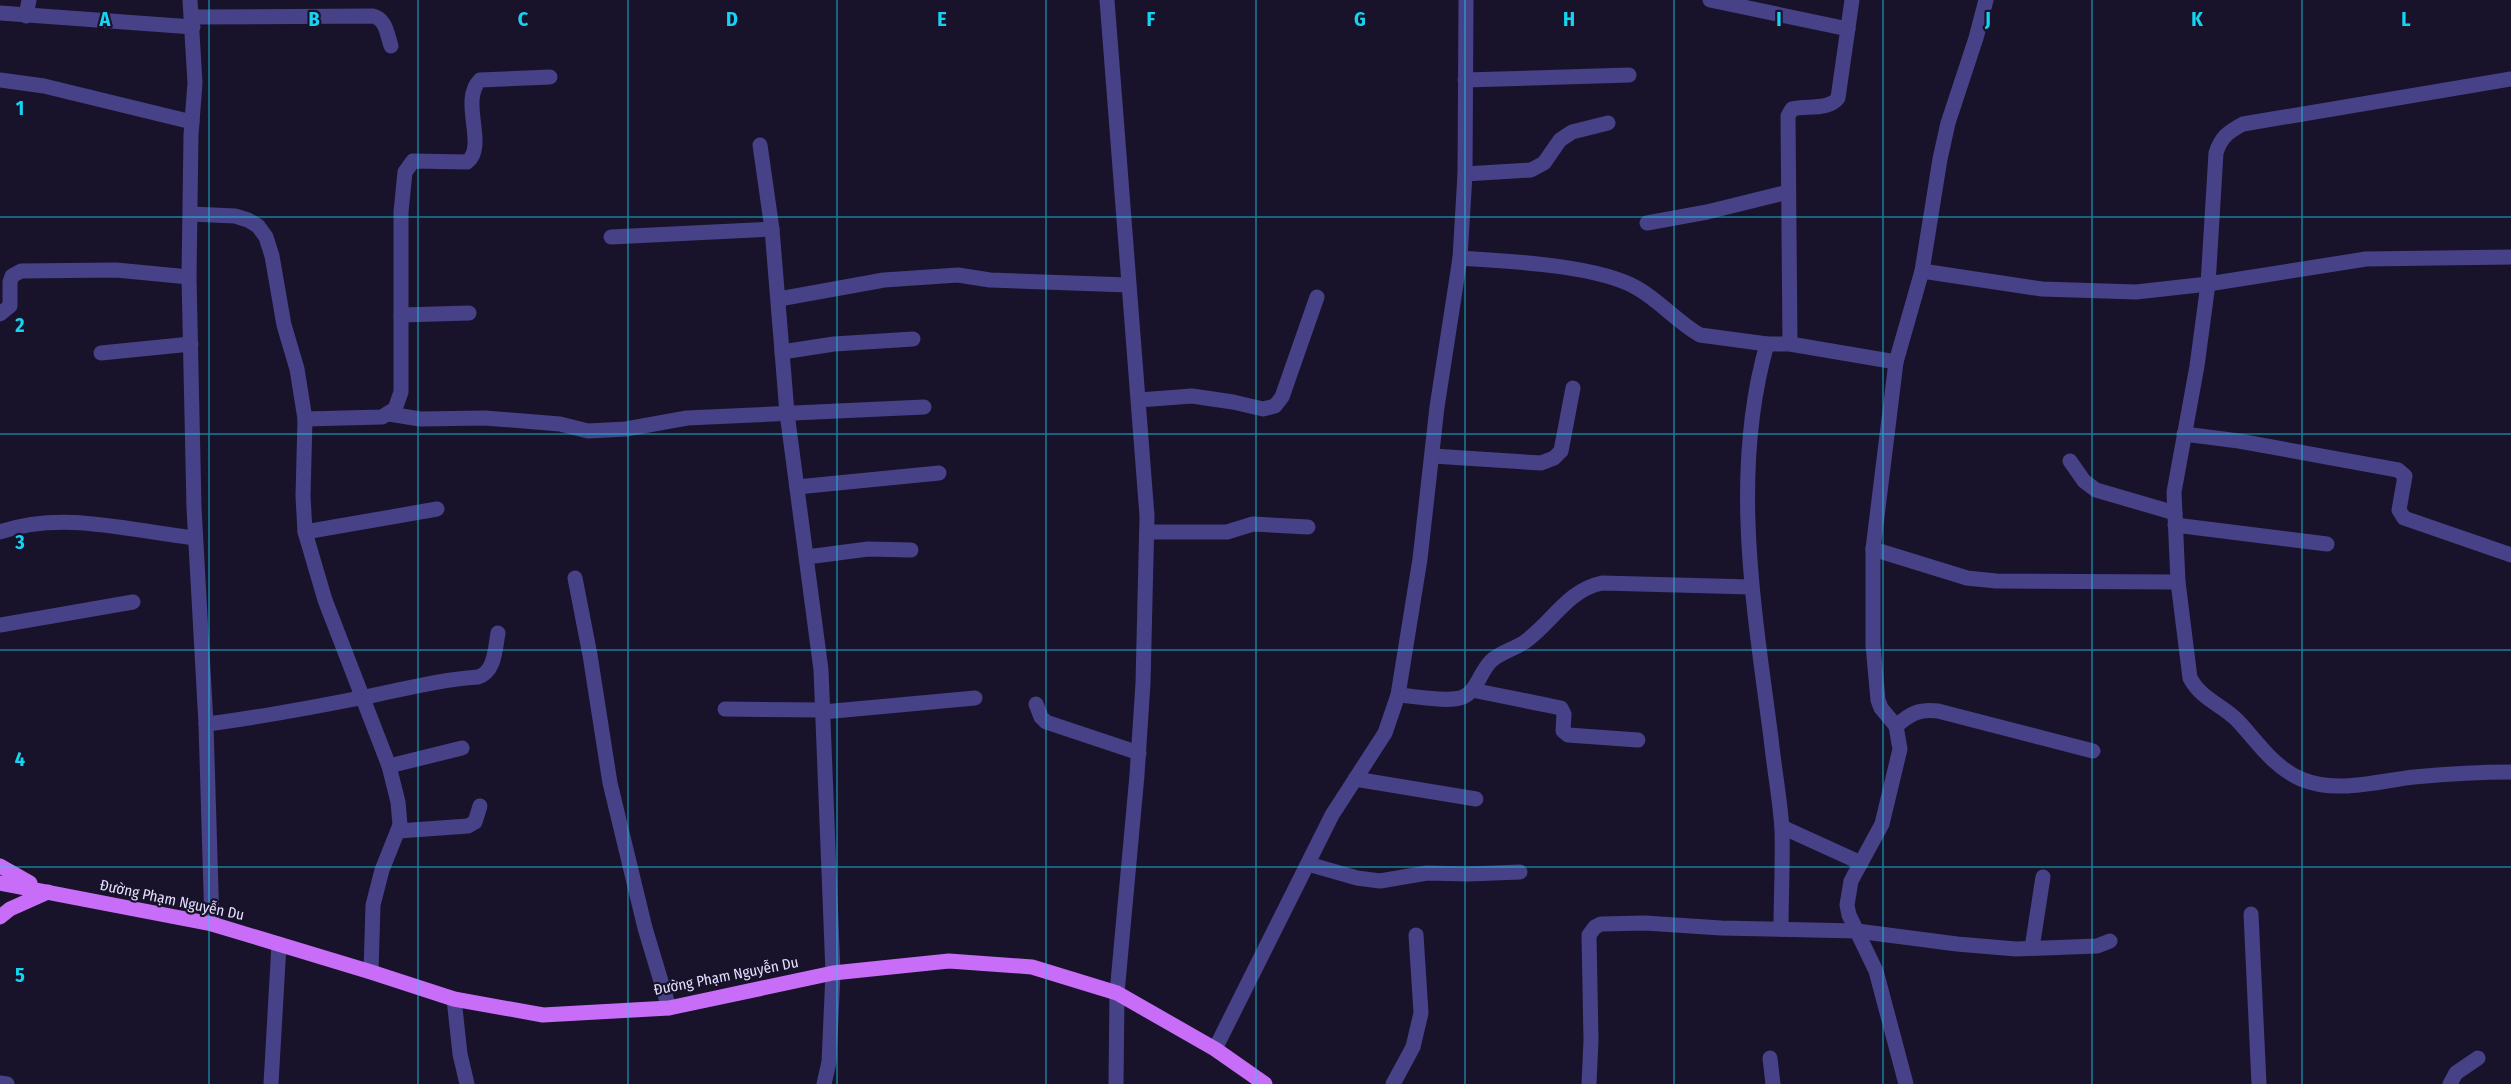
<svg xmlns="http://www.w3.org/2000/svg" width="2511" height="1084" font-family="'Fira Sans Condensed',sans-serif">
  <rect width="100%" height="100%" fill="#18132b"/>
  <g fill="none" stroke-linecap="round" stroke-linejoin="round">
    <g stroke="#474187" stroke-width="15">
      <path d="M190 0 195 83 191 135 189 277 194 508 206 724 212 924"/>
      <path d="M1107 0 1147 516 1143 683 1137 775 1117 993 1116 1084"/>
      <path d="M1710 0 1848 29"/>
      <path d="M0 13 193 27"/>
      <path d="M26 16 29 0"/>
      <path d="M192 17 373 16C386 19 387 34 391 46"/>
      <path d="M2511 79 2243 124C2228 132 2221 137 2216 153L2208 284 2197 366 2174 492 2178 582 2190 678C2201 699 2221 704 2237 720 2257 741 2273 767 2301 779 2336 794 2378 781 2414 777 2447 774 2479 772 2511 772"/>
      <path d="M0 80 44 86 192 122"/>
      <path d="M1465 80 1629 75"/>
      <path d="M760 145 772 229 787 413 821 670 833 973 829 1062 824 1084"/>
      <path d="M1465 174 1531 170 1544 163 1560 140 1572 132 1608 123"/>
      <path d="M191 214 235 216 248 220 258 226 266 237 272 256 284 325 297 369 305 419 303 496 305 532 325 600 389 766 398 802 400 825 382 870 373 905 371 972"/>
      <path d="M1647 223 1707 212 1788 192"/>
      <path d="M611 237 772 229"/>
      <path d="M1460 258C1507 261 1597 265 1637 288 1660 301 1677 322 1700 335L1767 344H1790L1896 362"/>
      <path d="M1922 271 2042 289 2136 292 2208 284 2366 259 2511 257"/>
      <path d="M779 299 884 280 958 275 990 280 1128 285"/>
      <path d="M0 314 10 306V282L12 276 21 271 116 270 189 277"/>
      <path d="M401 315 469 313"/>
      <path d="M1767 344C1730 473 1754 608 1771 738 1774 768 1780 799 1782 829 1783 862 1781 896 1781 929"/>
      <path d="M1790 344 1788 116 1792 109C1806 105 1828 111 1838 98L1852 0"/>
      <path d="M782 352 834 344 913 339"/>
      <path d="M101 353 191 344"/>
      <path d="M1139 400 1192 396 1233 402 1263 409 1275 406 1282 397 1317 297"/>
      <path d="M389 414 420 419 485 418 560 424 588 431 626 429 687 418 924 407"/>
      <path d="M305 419 382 417 395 409 401 392V212L405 172 413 161 467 162C488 146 459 101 480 80L550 77"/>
      <path d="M2184 434 2239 441 2398 470 2405 476 2399 510 2404 518 2511 555"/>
      <path d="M1433 456 1541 463 1554 458 1561 451 1573 388"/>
      <path d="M2070 461 2084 481 2096 490 2175 513"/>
      <path d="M797 487 939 473"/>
      <path d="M2175 525 2327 544"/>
      <path d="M0 532C64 510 130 531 195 538"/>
      <path d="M305 532 437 509"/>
      <path d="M1147 532H1227L1253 524 1308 527"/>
      <path d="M1873 549 1967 578 1996 581 2178 582"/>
      <path d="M807 557 868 549 911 550"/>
      <path d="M575 578 590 655 610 783 645 928 669 1008"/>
      <path d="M0 625 133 602"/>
      <path d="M1472 690 1561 708 1564 714 1563 731 1568 735 1638 740"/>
      <path d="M1398 695C1414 696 1448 703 1463 697 1477 691 1480 672 1491 661 1500 652 1515 649 1526 641 1553 621 1568 590 1602 583L1751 587"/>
      <path d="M1036 704 1041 717 1046 722 1139 753"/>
      <path d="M725 709 823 710"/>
      <path d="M823 712 975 698"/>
      <path d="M206 724C258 718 309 708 360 698 401 690 436 680 478 677 495 672 495 649 498 633"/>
      <path d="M1896 726C1911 713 1919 709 1938 711L2093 751"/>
      <path d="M389 766 462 748"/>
      <path d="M1355 779 1476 799"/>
      <path d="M1782 827 1861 863"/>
      <path d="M398 831 468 826 475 822 480 806"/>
      <path d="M1308 864 1357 878 1380 881 1427 873 1468 874 1520 872"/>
      <path d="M2251 914 2259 1084"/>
      <path d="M2032 948 2043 877"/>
      <path d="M454 999 460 1054 467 1084"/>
      <path d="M1215 1049 1332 815 1385 733 1398 695 1420 559 1437 407 1460 258 1465 174 1466 0"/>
      <path d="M1770 1058 1773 1084"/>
      <path d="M0 1083 7 1084"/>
      <path d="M271 1084 279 944"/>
      <path d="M1393 1084 1413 1047 1421 1013 1416 935"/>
      <path d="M1589 1084 1591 1040 1589 935 1595 927 1601 924 1645 923 1721 928 1857 931 1957 944 2016 949 2097 946 2110 941"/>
      <path d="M1906 1084 1876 971 1849 915 1847 905 1851 881 1882 824 1900 749 1896 726 1881 708 1878 700 1873 645V549L1896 362 1922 271 1940 159 1948 123 1976 38 1986 0"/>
      <path d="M2450 1084 2456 1073 2478 1058"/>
    </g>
    <g stroke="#c86df7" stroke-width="15">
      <path d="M0 866 30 883"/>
      <path d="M0 883 212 924 371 972 454 999 543 1015 669 1008 833 973 949 961 1032 967 1117 993 1215 1049 1265 1084"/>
      <path d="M0 917 10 909 48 892"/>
    </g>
  </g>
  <path fill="none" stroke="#17d3f2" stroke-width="1.5" stroke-opacity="0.55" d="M209 0V1084M418 0V1084M628 0V1084M837 0V1084M1046 0V1084M1256 0V1084M1465 0V1084M1674 0V1084M1883 0V1084M2092 0V1084M2302 0V1084M0 217H2511M0 434H2511M0 650H2511M0 867H2511"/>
  <g text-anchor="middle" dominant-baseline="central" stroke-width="4.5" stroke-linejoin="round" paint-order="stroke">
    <g font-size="15" fill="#e4dffd" stroke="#18132b">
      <text transform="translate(172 900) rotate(12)">Đường Phạm Nguyễn Du</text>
      <text transform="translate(726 976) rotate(-11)">Đường Phạm Nguyễn Du</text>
    </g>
  </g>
  <g font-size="20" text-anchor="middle" font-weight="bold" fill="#17d3f2" stroke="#18132b" stroke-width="4.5" stroke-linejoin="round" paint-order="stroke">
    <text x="105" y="26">A</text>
    <text x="314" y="26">B</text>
    <text x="523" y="26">C</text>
    <text x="732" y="26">D</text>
    <text x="942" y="26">E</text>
    <text x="1151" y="26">F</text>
    <text x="1360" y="26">G</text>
    <text x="1569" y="26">H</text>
    <text x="1779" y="26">I</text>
    <text x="1988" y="26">J</text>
    <text x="2197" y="26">K</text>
    <text x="2406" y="26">L</text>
    <text x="20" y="115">1</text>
    <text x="20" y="332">2</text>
    <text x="20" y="549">3</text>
    <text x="20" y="766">4</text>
    <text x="20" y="982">5</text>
  </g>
</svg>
